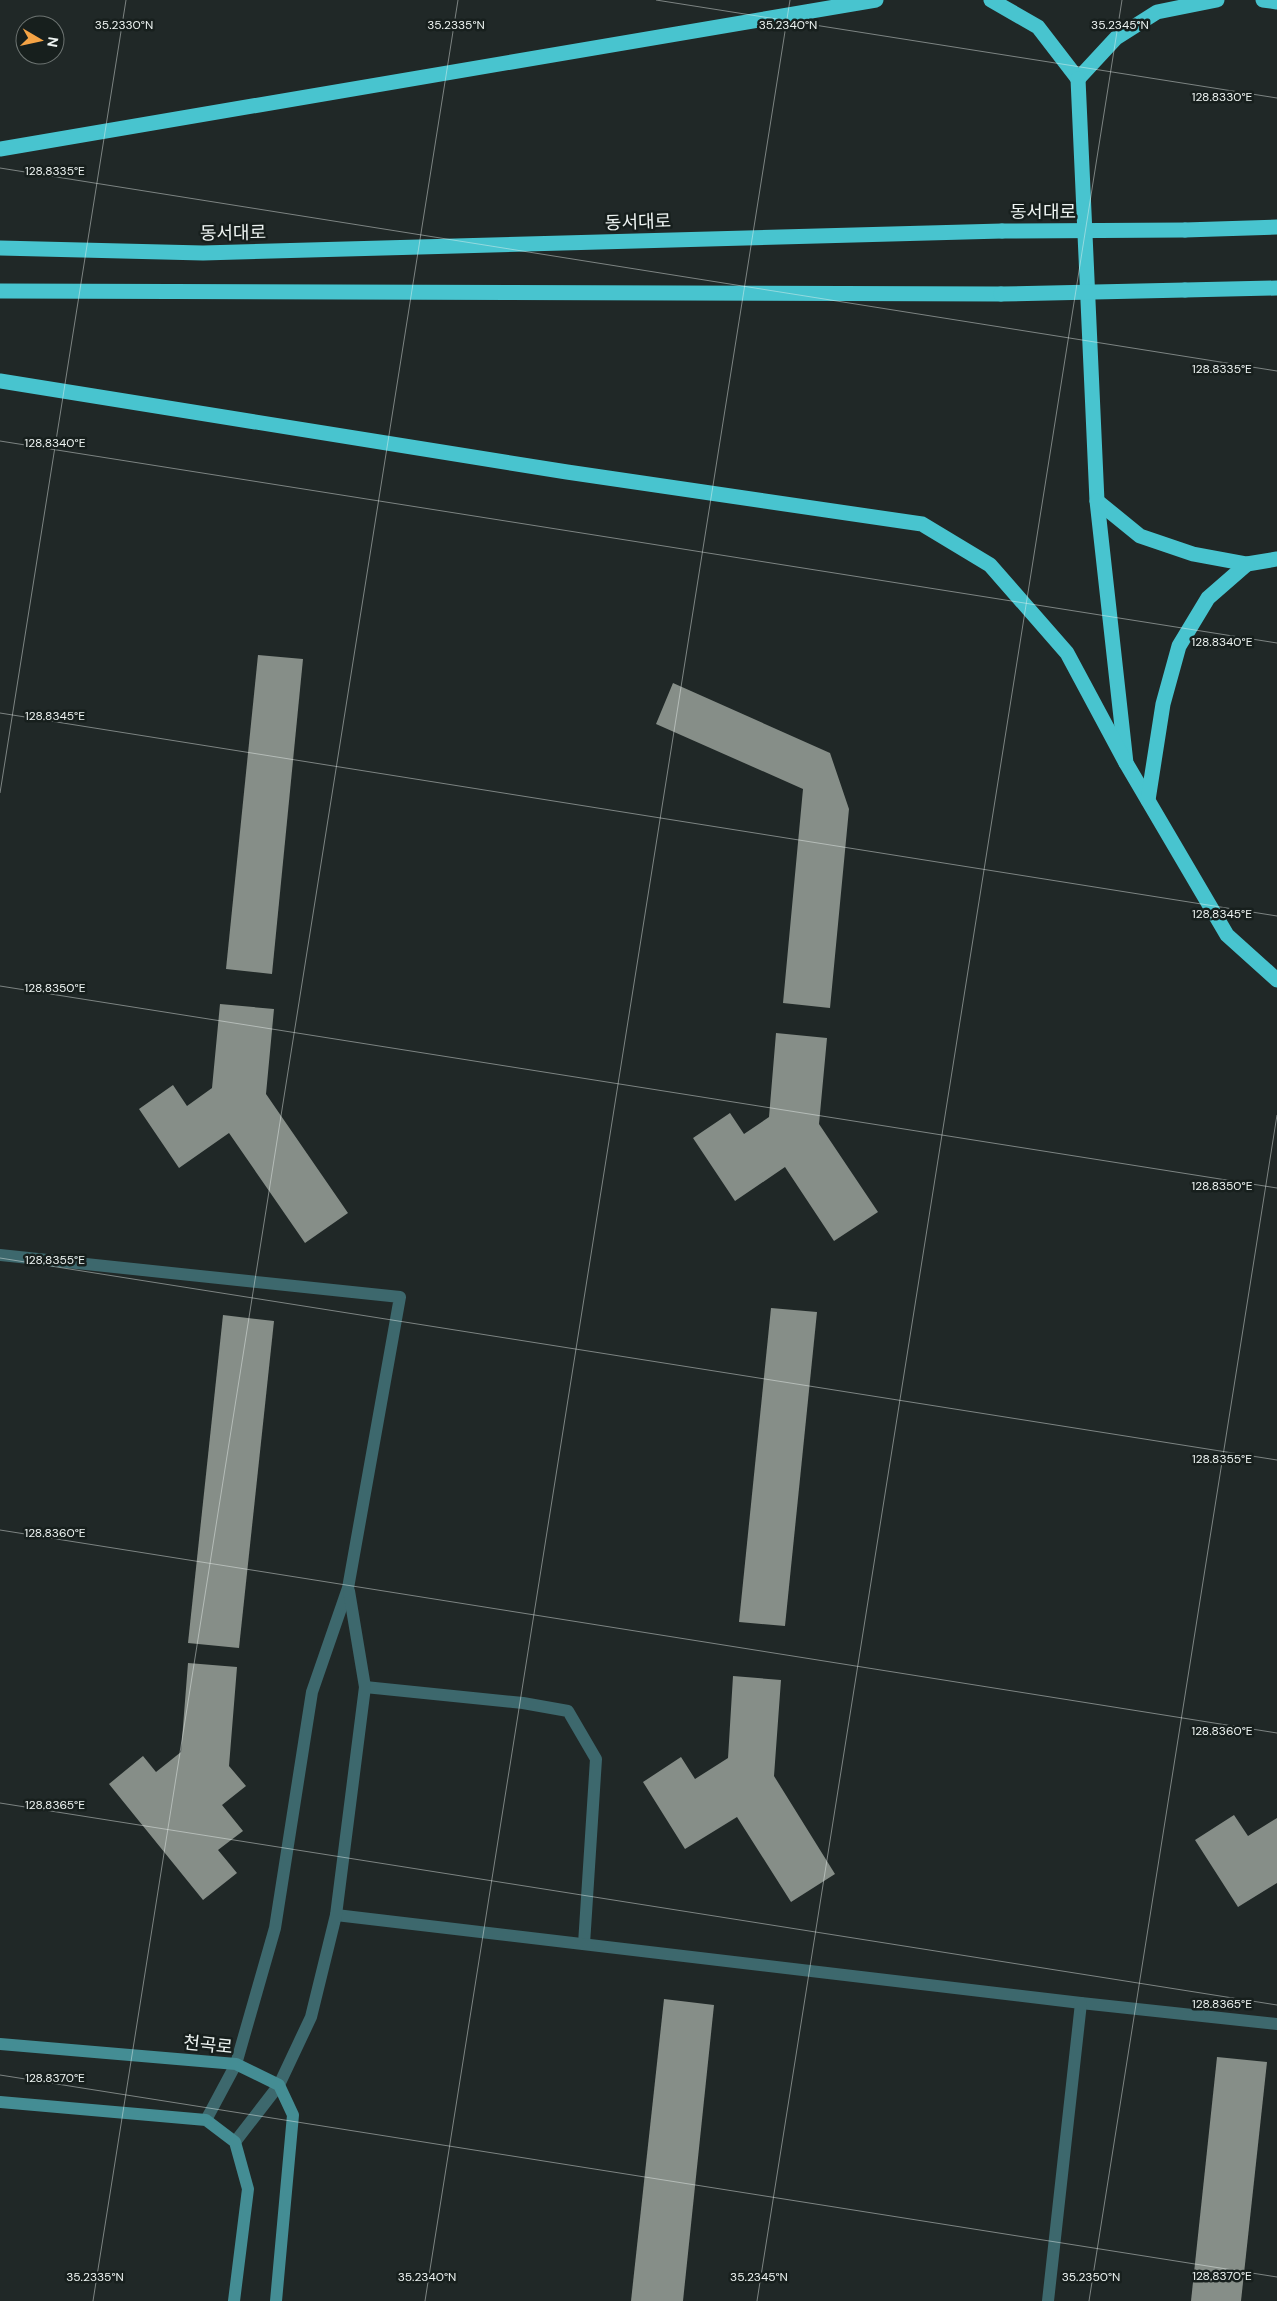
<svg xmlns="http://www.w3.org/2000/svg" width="1277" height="2301" font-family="'DM Sans','Noto Sans KR',sans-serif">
  <rect width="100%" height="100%" fill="#202827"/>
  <g fill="#868e88">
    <path d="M258 655 303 659 272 974 226 969Z"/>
    <path d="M673 683 830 753 849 809 830 1008 783 1003 803 789 656 724Z"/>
    <path d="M220 1004 274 1009 266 1094 348 1213 305 1243 229 1133 179 1168 139 1109 173 1085 187 1106 212 1088Z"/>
    <path d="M776 1033 827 1038 819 1124 878 1212 834 1241 785 1167 735 1201 693 1138 730 1113 744 1134 769 1117Z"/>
    <path d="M771 1308 817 1312 785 1626 739 1622Z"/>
    <path d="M223 1315 274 1321 239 1648 188 1643Z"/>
    <path d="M188 1663 237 1667 229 1766 246 1786 222 1805 243 1831 218 1850 237 1873 203 1900 109 1784 143 1756 156 1772 181 1752Z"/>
    <path d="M733 1676 781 1680 774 1776 835 1874 791 1902 737 1817 685 1849 643 1782 681 1757 695 1779 728 1758Z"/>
    <path d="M1234 1815 1248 1836 1277 1818V1883L1238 1907 1195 1840Z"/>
    <path d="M664 1999 714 2005 683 2301H631Z"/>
    <path d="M1217 2057 1267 2062 1241 2301H1191Z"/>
  </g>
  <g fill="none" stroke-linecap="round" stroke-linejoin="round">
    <g stroke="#3d686d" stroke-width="12">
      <path d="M0 1255 400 1297 348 1588 312 1692 275 1928 236 2064 206 2120"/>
      <path d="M365 1687 523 1703 568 1711 596 1759 584 1944"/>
      <path d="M336 1915 1081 2003 1277 2024"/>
      <path d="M235 2142 279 2085 311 2017 336 1915 365 1687 349 1591"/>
      <path d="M1048 2301 1081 2003"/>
    </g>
    <g stroke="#448d94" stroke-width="12">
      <path d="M0 2044 236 2064 279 2085 293 2115 276 2301"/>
      <path d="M0 2102 206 2120 235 2142 248 2189 234 2301"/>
    </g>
    <g stroke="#48c4cf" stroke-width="15">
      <path d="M991 0 1038 27 1078 79 1116 38 1157 12 1217 0"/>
      <path d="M1263 0 1277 2"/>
      <path d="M1078 79 1097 501 1126 763 1227 935 1277 980"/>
      <path d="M0 149 876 0"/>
      <path d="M1185 230 1277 227"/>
      <path d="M0 248 203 253 1002 231"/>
      <path d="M1185 290 1277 288"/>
      <path d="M0 291 1001 294"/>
      <path d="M0 381 567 472 922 524 990 565 1067 653 1126 763"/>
      <path d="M1097 501 1140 536 1193 554 1247 564 1277 559"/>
      <path d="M1148 800 1163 704 1179 646 1208 598 1247 564"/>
    </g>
    <g stroke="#48c4cf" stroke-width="15">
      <path d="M1002 231 1185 230"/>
      <path d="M1001 294 1185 290"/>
    </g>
  </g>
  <path fill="none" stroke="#eef4f2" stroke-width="1" stroke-opacity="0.45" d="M656 0 1277 98M0 168 1277 371M0 441 1277 643M0 713 1277 916M0 793 126 0M0 986 1277 1188M0 1258 1277 1460M0 1530 1277 1733M0 1803 1277 2005M0 2075 1277 2277M93 2301 458 0M425 2301 790 0M757 2301 1122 0M1089 2301 1277 1115"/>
  <g text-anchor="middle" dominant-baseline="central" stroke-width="5" stroke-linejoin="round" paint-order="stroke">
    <g font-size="18" fill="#eef4f2" stroke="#171f1d">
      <text x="1043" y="212">동서대로</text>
      <text transform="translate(638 222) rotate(-2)">동서대로</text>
      <text transform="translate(233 233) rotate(-1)">동서대로</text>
      <text transform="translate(208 2045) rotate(6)">천곡로</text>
    </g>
  </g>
  <g font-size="12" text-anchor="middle" fill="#eef4f2" stroke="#171f1d" stroke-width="5" stroke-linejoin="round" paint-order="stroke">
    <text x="124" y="29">35.2330°N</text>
    <text x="456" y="29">35.2335°N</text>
    <text x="788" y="29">35.2340°N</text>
    <text x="1120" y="29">35.2345°N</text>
    <text x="1222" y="101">128.8330°E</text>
    <text x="55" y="175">128.8335°E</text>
    <text x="1222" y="373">128.8335°E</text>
    <text x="55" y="447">128.8340°E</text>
    <text x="1222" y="646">128.8340°E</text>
    <text x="55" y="720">128.8345°E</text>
    <text x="1222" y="918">128.8345°E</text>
    <text x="55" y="992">128.8350°E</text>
    <text x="1222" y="1190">128.8350°E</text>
    <text x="55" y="1264">128.8355°E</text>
    <text x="1222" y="1463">128.8355°E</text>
    <text x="55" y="1537">128.8360°E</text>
    <text x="1222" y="1735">128.8360°E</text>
    <text x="55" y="1809">128.8365°E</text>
    <text x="1222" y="2008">128.8365°E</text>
    <text x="55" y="2082">128.8370°E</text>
    <text x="1222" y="2280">128.8370°E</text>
    <text x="95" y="2281">35.2335°N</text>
    <text x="427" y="2281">35.2340°N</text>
    <text x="759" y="2281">35.2345°N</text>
    <text x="1091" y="2281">35.2350°N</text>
  </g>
  <g transform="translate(40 40) rotate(99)"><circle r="24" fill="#171f1d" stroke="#6d7472"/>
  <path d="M0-4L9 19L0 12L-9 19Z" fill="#f5a345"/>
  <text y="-8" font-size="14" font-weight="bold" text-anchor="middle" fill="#eef4f2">N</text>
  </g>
</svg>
